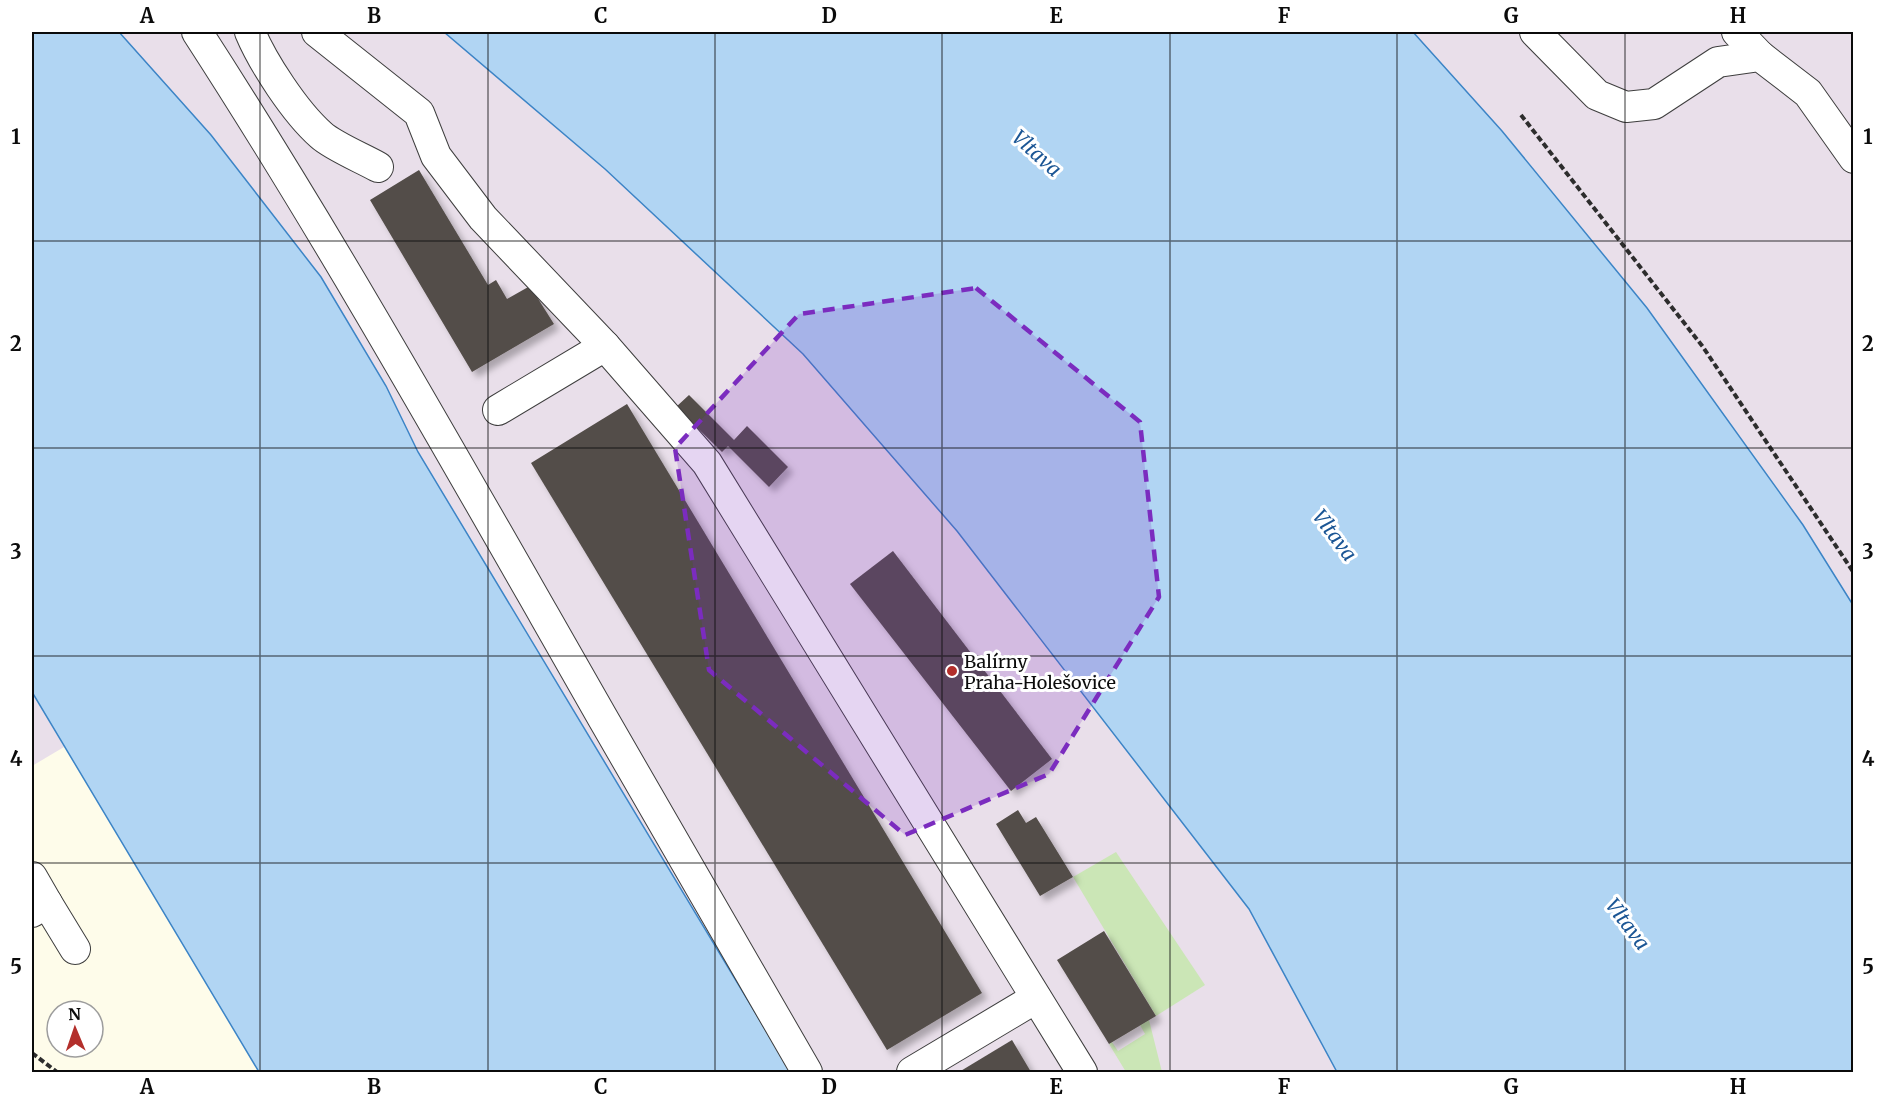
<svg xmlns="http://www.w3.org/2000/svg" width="1885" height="1104" font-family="Merriweather,serif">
  <defs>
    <filter id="shadow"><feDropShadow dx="5.5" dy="5.5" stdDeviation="3" flood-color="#0004"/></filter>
  </defs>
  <rect width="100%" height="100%" fill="#fefcea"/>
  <g fill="#e9dfea">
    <path d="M119 32H444L605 169 803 354 957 531 1249 909 1337 1072H791L418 452 386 386 321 277 211 135Z"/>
    <path d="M1413 32H1853V605L1803 525 1647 308 1502 131Z"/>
    <path d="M32 692 64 747 32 766Z"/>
  </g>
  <g fill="#cbe6b6">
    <path d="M1116 852 1205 985 1156 1016 1073 877Z"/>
    <path d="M1149 1020 1162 1072H1126L1109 1044 1112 1042 1118 1051 1145 1034 1140 1025Z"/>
  </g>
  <g fill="#b1d5f3" stroke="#3c84c6" stroke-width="1.5">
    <path d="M32 32H119L211 135 321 277 386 386 418 452 791 1072H259L32 692Z"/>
    <path d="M444 32H1413L1502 131 1647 308 1803 525 1853 605V1072H1337L1249 909 957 531 803 354 605 169Z"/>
  </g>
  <g fill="#534d48" filter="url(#shadow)">
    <path d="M419 170 488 285 496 280 507 299 530 286 554 324 472 372 370 200Z"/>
    <path d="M689 395 734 440 747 426 788 467 769 487 728 446 722 452 676 407Z"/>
    <path d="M627 404 982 993 887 1050 531 463Z"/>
    <path d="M893 551 1052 759 1011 791 850 584Z"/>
    <path d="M1018 810 1026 823 1036 817 1073 877 1040 896 996 824Z"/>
    <path d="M1104 931 1156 1016 1109 1044 1057 960Z"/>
    <path d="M1012 1040 1031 1072H959Z"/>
  </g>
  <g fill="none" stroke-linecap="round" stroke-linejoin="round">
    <defs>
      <g id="minor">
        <path d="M197 32C320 222 432 419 544 615 631 768 719 921 807 1072"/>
        <path d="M250 32C263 63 295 112 321 135 333 146 362 158 378 167"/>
        <path d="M317 32 419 113 436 156 483 218 605 346 707 463 1082 1072"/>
        <path d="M1535 32 1597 95 1626 107 1654 104 1718 62 1760 56 1808 93 1854 158"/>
        <path d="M1737 32 1760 56"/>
        <path d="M498 410 605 346"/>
        <path d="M32 877 47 903"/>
        <path d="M32 912 47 903 75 949"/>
        <path d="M912 1072 1036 998"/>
      </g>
    </defs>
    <use href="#minor" stroke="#3e3e3e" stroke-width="32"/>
    <g stroke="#2d2d2d" stroke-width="4" stroke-dasharray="6 3" stroke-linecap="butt">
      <path d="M1521 115 1703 347 1854 573"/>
      <path d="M32 1053 57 1072"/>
    </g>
    <use href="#minor" stroke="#fff" stroke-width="30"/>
  </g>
  <path fill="#7b2cbf" fill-opacity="0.2" stroke="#7b2cbf" stroke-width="4.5" stroke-dasharray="12 8" stroke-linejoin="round" d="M976 288 1140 422 1159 597 1049 774 905 835 709 670 675 448 799 314Z"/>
  <path fill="none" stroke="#0b0b0b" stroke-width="1.5" stroke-opacity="0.55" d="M260 32V1072M488 32V1072M715 32V1072M942 32V1072M1170 32V1072M1397 32V1072M1625 32V1072M32 241H1854M32 448H1854M32 656H1854M32 863H1854"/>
  <circle fill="#b32f2b" stroke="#fff" stroke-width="2" cx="952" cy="671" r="6"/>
  <g text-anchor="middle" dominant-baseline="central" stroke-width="6" stroke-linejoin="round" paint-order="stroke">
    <g font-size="18" fill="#0b0b0b" stroke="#fff" text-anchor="start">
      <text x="964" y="661">Balírny<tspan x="964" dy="21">Praha-Holešovice</tspan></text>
    </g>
    <g font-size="20" font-style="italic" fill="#1b5695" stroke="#fff">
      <text transform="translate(1037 153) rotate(42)">Vltava</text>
      <text transform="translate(1335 535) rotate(53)">Vltava</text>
      <text transform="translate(1628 924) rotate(53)">Vltava</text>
    </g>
  </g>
  <rect width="1885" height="1104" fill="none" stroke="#ffffff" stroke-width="66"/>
  <g transform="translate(75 1029) rotate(358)"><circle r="28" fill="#ffffff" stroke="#9d9d9d" stroke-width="1.5"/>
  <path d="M0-4.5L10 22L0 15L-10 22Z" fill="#b32f2b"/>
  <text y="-9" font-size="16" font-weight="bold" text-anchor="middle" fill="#0b0b0b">N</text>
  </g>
  <rect x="33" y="33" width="1819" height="1038" fill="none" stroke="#0b0b0b" stroke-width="2"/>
  <g font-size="20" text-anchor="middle" font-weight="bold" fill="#0b0b0b">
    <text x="147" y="23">A</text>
    <text x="374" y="23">B</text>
    <text x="601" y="23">C</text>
    <text x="829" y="23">D</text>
    <text x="1056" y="23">E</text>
    <text x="1284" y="23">F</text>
    <text x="1511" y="23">G</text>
    <text x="1738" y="23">H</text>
    <text x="16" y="144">1</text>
    <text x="1868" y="144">1</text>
    <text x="16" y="351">2</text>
    <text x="1868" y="351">2</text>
    <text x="16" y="559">3</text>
    <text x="1868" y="559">3</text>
    <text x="16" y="766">4</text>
    <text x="1868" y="766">4</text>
    <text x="16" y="974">5</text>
    <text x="1868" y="974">5</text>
    <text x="147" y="1094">A</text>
    <text x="374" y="1094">B</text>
    <text x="601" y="1094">C</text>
    <text x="829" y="1094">D</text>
    <text x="1056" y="1094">E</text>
    <text x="1284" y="1094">F</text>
    <text x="1511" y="1094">G</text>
    <text x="1738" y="1094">H</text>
  </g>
</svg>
